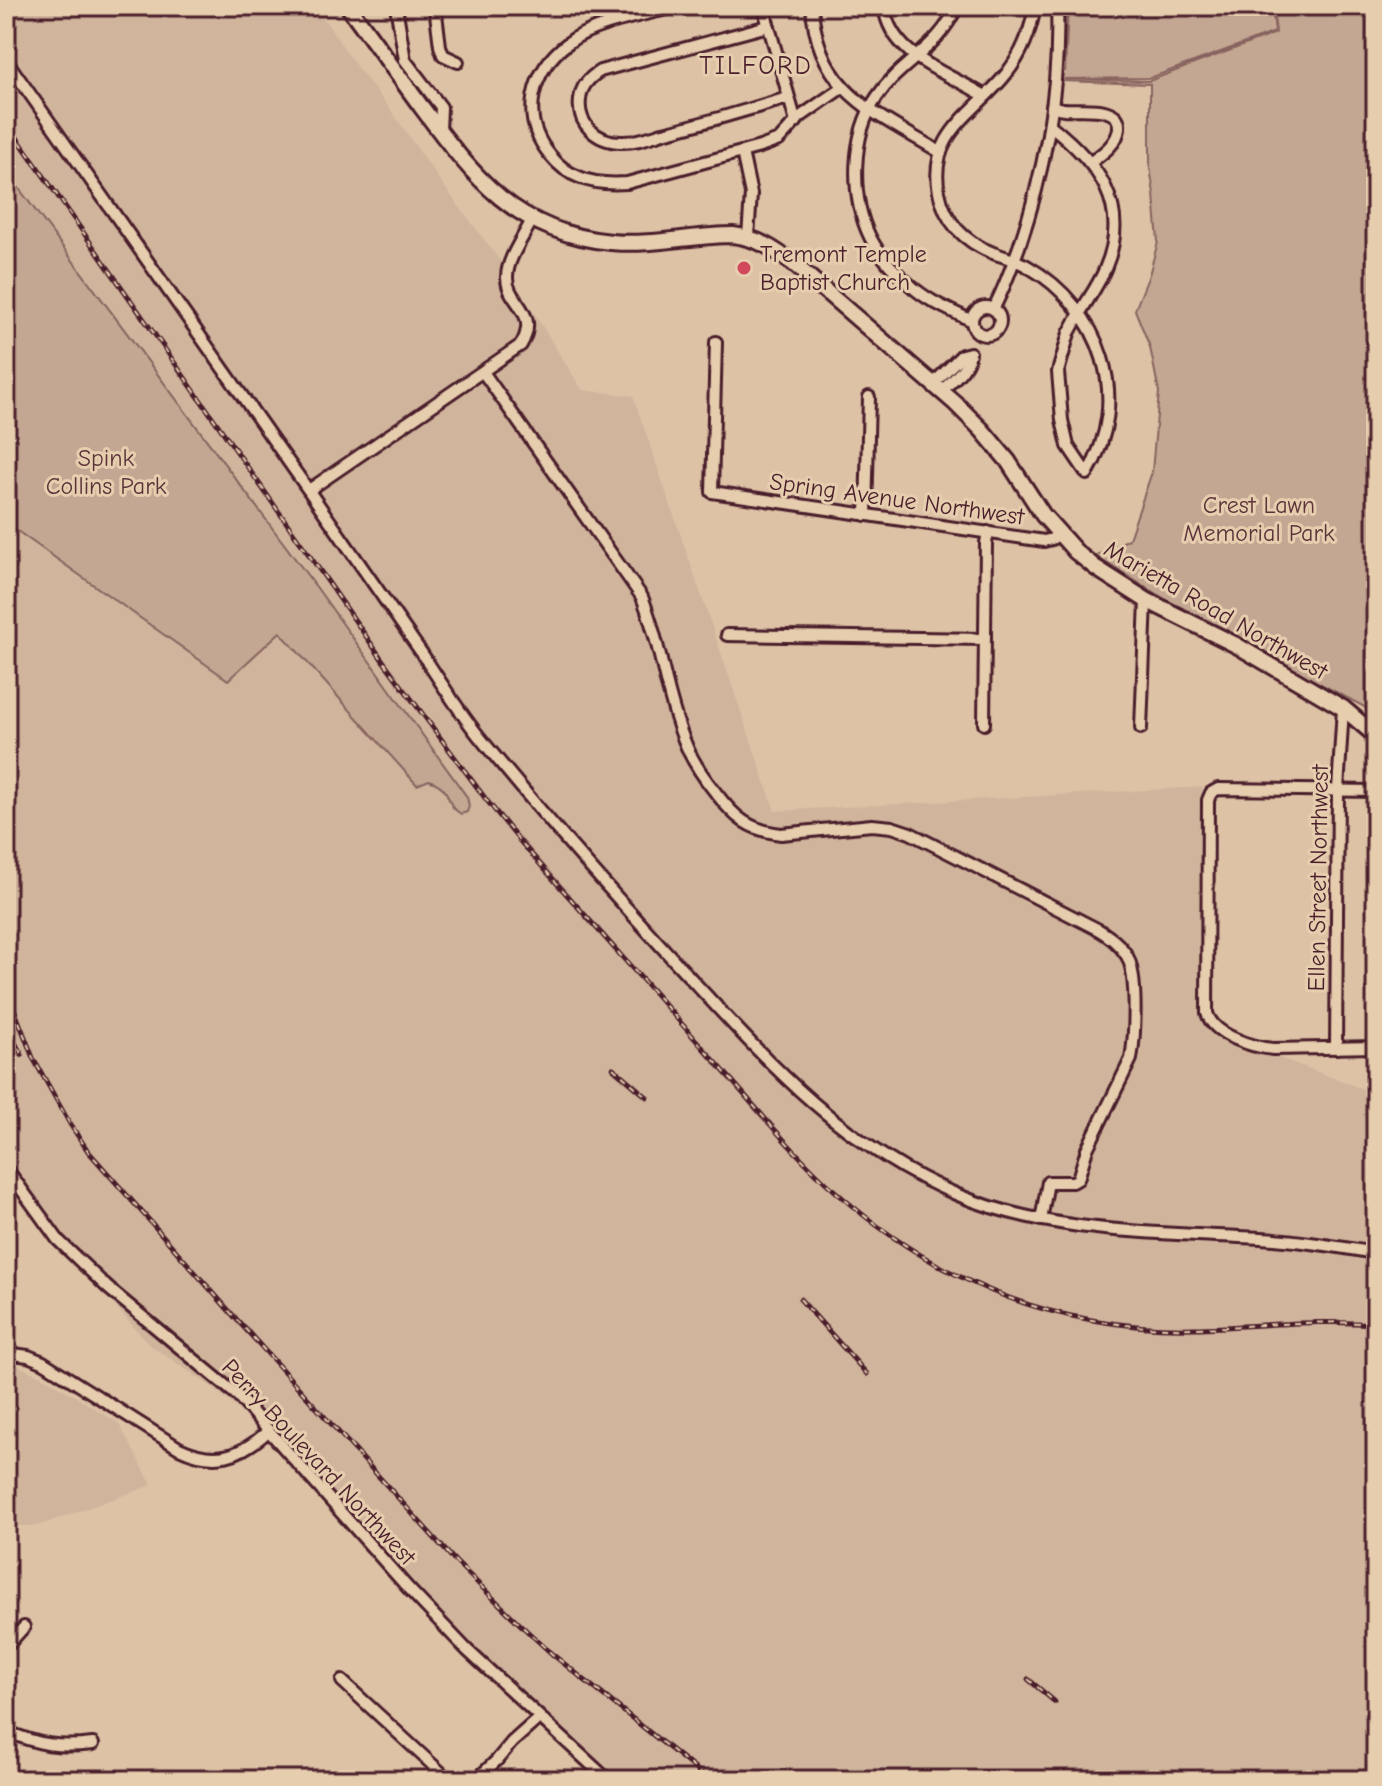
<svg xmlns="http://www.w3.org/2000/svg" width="1382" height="1786" font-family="'Comic Neue',sans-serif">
  <rect width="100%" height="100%" fill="#ddc2a6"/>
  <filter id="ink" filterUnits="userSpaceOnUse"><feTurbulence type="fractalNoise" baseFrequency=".0125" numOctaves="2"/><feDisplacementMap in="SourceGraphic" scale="16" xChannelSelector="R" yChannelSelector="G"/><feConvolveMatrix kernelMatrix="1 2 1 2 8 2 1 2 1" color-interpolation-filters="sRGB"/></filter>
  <g filter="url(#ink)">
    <g fill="#d0b49c">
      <path d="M6 6H315L356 66 390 109 440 181 507 270 582 390 633 396 775 811 1202 787 1211 1032 1376 1094V1780H606L534 1717 276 1441 212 1387 150 1345 96 1285 41 1217 6 1162V523L228 680 280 632 417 785 429 780 441 784 448 794 454 809 469 806 467 797 317 588 6 171Z"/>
      <path d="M17 1365 49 1380 119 1424 152 1485 37 1526H15L6 1519V1366Z"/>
    </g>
    <g fill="#c4a792" stroke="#87635e" stroke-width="2">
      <path d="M1066 6H1067L1065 72 1068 6H1272L1275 32 1150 78 1064 79 1149 81 1276 33 1273 6H1376V713L1201 621 1095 556 1129 539 1152 472 1159 392 1150 347 1135 310 1149 275 1158 242 1154 194 1150 167V84L1062 81Z"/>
      <path d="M6 171 317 588 467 797 469 806 467 812 461 814C442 803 456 790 429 780L417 785 280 632 228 680 6 523Z"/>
    </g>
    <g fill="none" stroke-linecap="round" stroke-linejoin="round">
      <defs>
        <g id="minor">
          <path d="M396 6 405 60 441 107 440 131"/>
          <path d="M435 6 440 46 443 55 458 62"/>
          <path d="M678 6C646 15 593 23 568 43 531 71 519 118 550 155 558 165 568 173 579 177 594 184 612 184 627 183L760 147 779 140 800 117 843 87"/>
          <path d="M763 6 796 122"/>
          <path d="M812 6C817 93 876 113 940 152"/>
          <path d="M884 6C890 57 947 72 985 96"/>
          <path d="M957 6C939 49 901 61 877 97 851 135 850 196 870 237 879 255 894 271 909 284 927 301 950 310 972 321"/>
          <path d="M1035 6C1031 30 1022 54 1007 73 977 112 927 133 939 192 945 222 965 242 993 253 1004 257 1016 260 1027 266 1101 308 1133 399 1087 474L1068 446 1062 420 1058 372 1069 333 1080 313C1088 299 1099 284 1105 269 1132 206 1098 163 1050 125"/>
          <path d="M768 26 600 71C589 78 581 86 580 100 577 124 597 142 621 142 634 143 650 137 663 133 705 123 746 110 788 98"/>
          <path d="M6 60C109 207 214 354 316 501 351 552 386 602 421 652 440 681 459 712 481 739 542 814 606 886 671 957 758 1051 836 1144 958 1195 1054 1235 1160 1232 1261 1238 1300 1240 1338 1247 1376 1253"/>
          <path d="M1052 106C1055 107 1061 109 1064 109 1079 111 1121 103 1119 128 1118 143 1102 154 1091 162"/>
          <path d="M742 152 751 194 748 237"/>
          <circle cx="986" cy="321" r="14"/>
          <path d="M993 309C1004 290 1011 268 1019 247 1045 170 1060 87 1057 6"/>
          <path d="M716 342 712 492 1044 541 1052 539 1058 534"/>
          <path d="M483 372 642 597C661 643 665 694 684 740 691 759 703 777 716 793 735 818 749 830 781 834L872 825 892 827 910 833 1099 930C1110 937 1120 944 1127 956 1138 976 1135 1036 1131 1059L1087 1149 1078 1179 1073 1182H1048L1041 1220"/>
          <path d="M933 384 962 355 970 353C967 370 953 379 942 391"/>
          <path d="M309 490 521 345C541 311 506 303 507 277 507 259 524 236 532 220"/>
          <path d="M866 515 869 397"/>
          <path d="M727 635 985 639"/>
          <path d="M984 724 986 543 988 532"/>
          <path d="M1141 728 1146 600"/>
          <path d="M1376 791 1218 789 1211 793 1208 800 1207 1013C1213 1035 1252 1047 1273 1049L1376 1047"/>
          <path d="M1336 1048 1338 790 1343 708"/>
          <path d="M6 1168 58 1240 108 1288 238 1396 408 1588 467 1650 608 1780"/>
          <path d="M6 1353 28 1356 43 1362 179 1448C215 1465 240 1457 268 1431"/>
          <path d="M6 1647 24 1627"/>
          <path d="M342 1681 449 1780"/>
          <path d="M6 1731C38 1745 59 1748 93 1744"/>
          <path d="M476 1780 497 1760 512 1742 539 1718"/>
        </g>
        <path id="major" d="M348 6C372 39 396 72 420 105 473 176 515 233 611 242 652 246 693 235 733 235 758 238 774 249 794 264L955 403 982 430 1008 461 1043 515 1076 552 1096 568 1146 600 1236 645 1343 708 1376 736"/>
      </defs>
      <use href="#minor" stroke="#4a1f2b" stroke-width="16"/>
      <use href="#major" stroke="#4a1f2b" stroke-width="20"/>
      <use href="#minor" stroke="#e6cdae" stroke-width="10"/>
      <use href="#major" stroke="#e6cdae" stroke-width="14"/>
      <defs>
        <g id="rail">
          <path d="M6 122 384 662 488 802 519 840C580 910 642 979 704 1049 747 1096 787 1148 835 1191 907 1256 996 1304 1092 1320 1126 1326 1160 1329 1194 1328 1255 1327 1315 1319 1376 1324"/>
          <path d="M6 988 33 1058 70 1124 88 1151 239 1322 456 1562 527 1631 552 1654 709 1780"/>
          <path d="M6 1027 22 1055"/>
          <path d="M613 1068 647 1097"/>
          <path d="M800 1299 867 1374"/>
          <path d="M1028 1679 1055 1702"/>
        </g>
      </defs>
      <use href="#rail" stroke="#4a1f2b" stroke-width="5"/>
      <use href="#rail" stroke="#e6cdae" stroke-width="2" stroke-dasharray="6" stroke-linecap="butt"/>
    </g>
  </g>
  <circle fill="#d1495b" stroke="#e6cdae" stroke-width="3" cx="744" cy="268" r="8"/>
  <g text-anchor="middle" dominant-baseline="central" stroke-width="6" stroke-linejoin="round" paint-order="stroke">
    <g font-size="24" fill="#4a1f2b" stroke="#e6cdae" text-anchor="start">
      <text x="760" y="254">Tremont Temple<tspan x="760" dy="28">Baptist Church</tspan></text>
    </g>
    <g font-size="24" fill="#5c333a" stroke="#e6cdae">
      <text x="106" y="458">Spink<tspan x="106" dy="28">Collins Park</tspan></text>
      <text x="1259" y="505">Crest Lawn<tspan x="1259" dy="28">Memorial Park</tspan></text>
    </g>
    <g font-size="24" fill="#4a1f2b" stroke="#e6cdae">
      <text transform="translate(897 499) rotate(8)">Spring Avenue Northwest</text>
      <text transform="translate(1216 610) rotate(30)">Marietta Road Northwest</text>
      <text transform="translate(1318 878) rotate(-89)">Ellen Street Northwest</text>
      <text transform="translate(319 1462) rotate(47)">Perry Boulevard Northwest</text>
    </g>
    <g font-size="26" letter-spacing="2" fill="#4a1f2b" stroke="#e6cdae">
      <text x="756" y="66">TILFORD</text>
    </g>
  </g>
  <rect width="1382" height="1786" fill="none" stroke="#e6cdae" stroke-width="32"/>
  <rect x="16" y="16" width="1350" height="1754" fill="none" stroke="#4a1f2b" stroke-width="3" filter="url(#ink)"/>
</svg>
